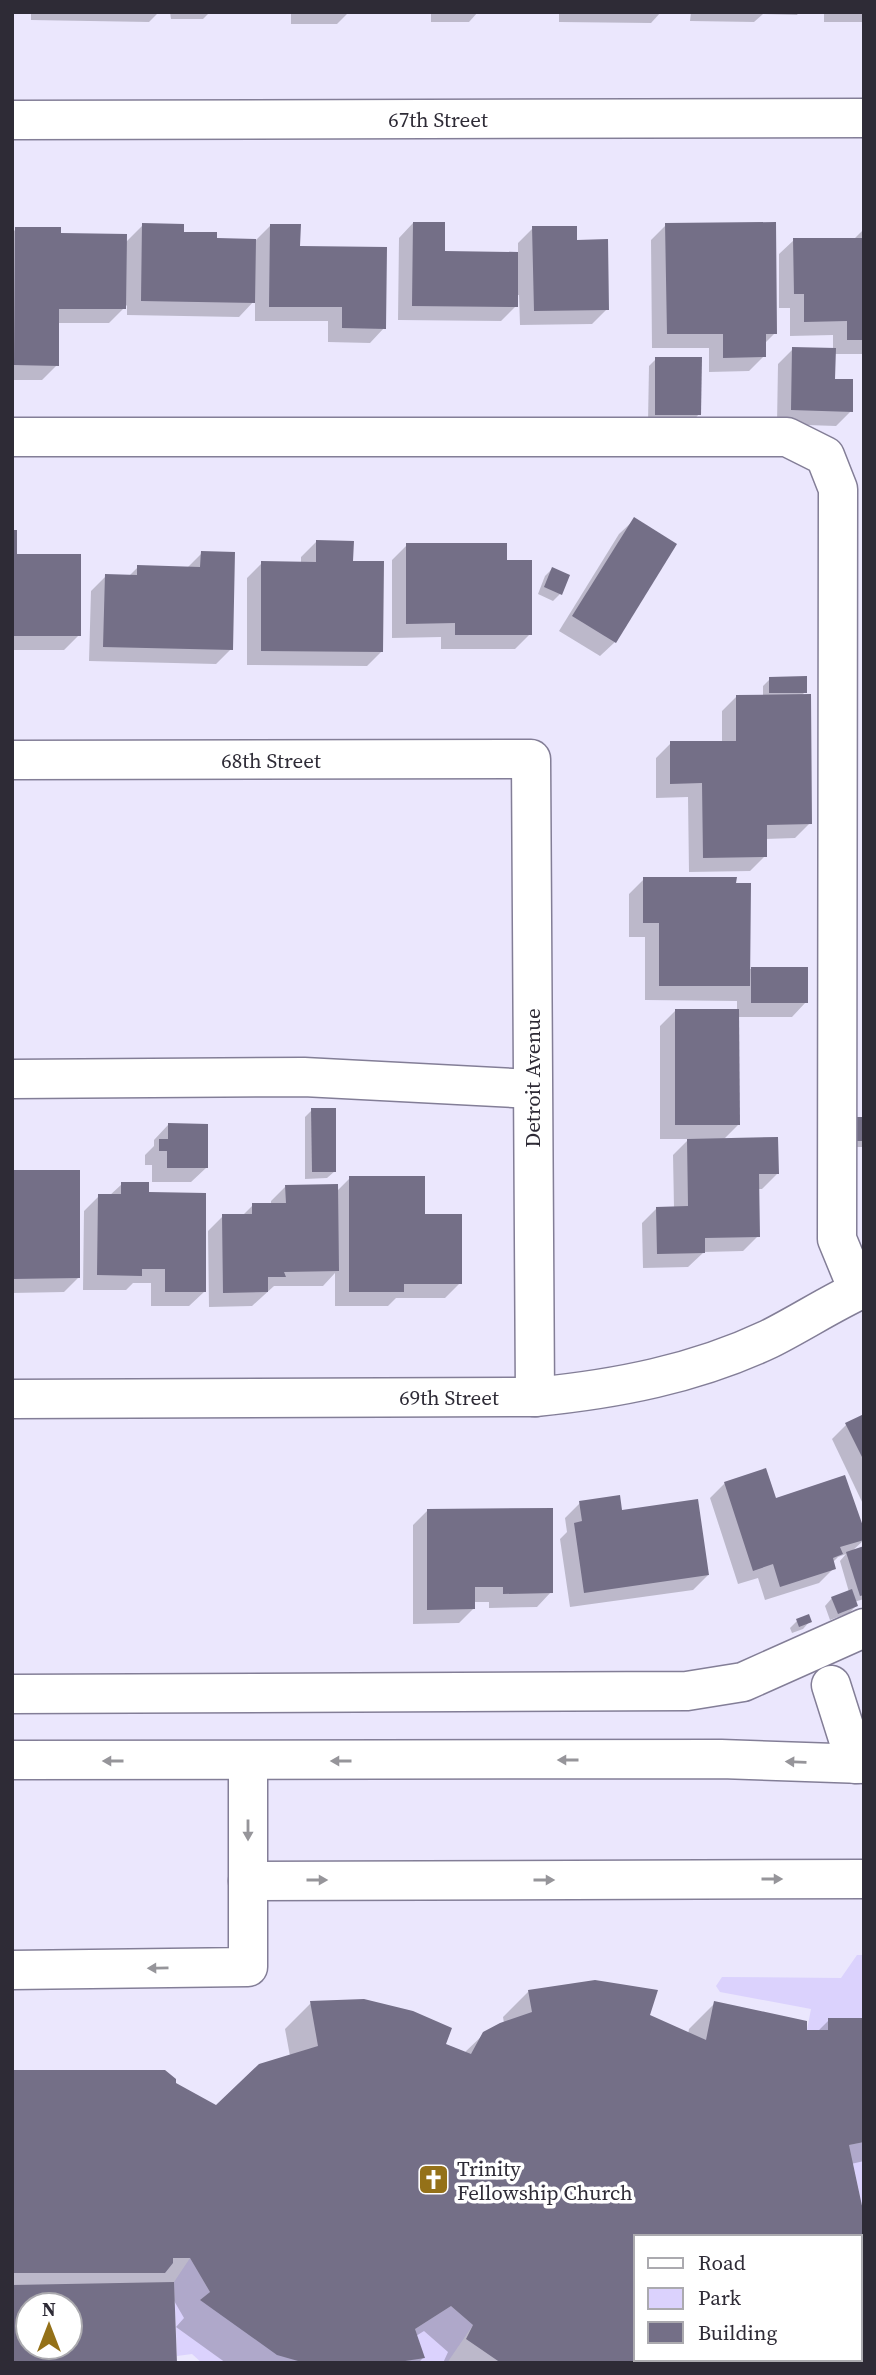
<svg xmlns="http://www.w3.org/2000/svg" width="876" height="2375" font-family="'Source Serif 4',serif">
  <rect width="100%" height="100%" fill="#ebe7fd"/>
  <g fill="#dbd2fd">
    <path d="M857 1955H864V2018H828V2030H807L811 2009 720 1992 716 1986 722 1977 841 1978Z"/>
    <path d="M864 2142V2215L849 2145Z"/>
    <path d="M190 2258 210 2292 200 2300 299 2361 298 2363H202L192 2354 177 2356 174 2282Z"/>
    <path d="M451 2306 473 2325 447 2363H400L399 2361 424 2358 415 2329Z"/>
    <path d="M864 2344V2363H774L791 2359H860V2345Z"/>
  </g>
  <g fill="#0003" fill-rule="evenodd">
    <path d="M31 12H159L149 22 31 20Z"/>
    <path d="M170 12H210L203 19H171Z"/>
    <path d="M291 12H349L337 24H291Z"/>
    <path d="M431 12H478L469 22H431Z"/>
    <path d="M559 12H661L651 23 559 22Z"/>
    <path d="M691 12H799L797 15 763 14 754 22 690 21Z"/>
    <rect x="824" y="12" width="40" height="10"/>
    <path d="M413 223 444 253 518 254V243L533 228 576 242 607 309 592 324 520 325 519 295H516V306L501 321 398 320 399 238Z"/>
    <path d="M143 225 215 240 255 241 271 225 299 248 384 328 370 343 328 342V321H255V300L239 317 127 315V305L109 323H58L57 365 42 380H12V233L16 229 125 243Z"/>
    <path d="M666 225 775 333 764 344V356L749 371 709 372V348H652L651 240Z"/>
    <path d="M864 229V354H834V381L851 411 836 426 777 424 778 364 793 349H833V335L790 336V308H779V254L794 240H853Z"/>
    <path d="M656 359 699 414 692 422H648L649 366Z"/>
    <path d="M634 520 615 642 600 656 559 631 619 534Z"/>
    <path d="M12 532 15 556 79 635 64 650H12Z"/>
    <path d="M316 542 352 562 382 651 367 666 247 665V578L262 563H301V557Z"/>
    <path d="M407 545 505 562 530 634 515 649H441V637L392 638V560Z"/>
    <path d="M202 553 231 649 216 664 89 661 91 591 106 576H129L138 567 187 568Z"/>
    <path d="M552 569 560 594 553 601 538 594 545 576Z"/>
    <path d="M770 679 805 692 801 696 810 823 795 838 765 839V856L750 871 689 872 688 797 656 798V758L671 743H722V711L737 696H763V686Z"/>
    <path d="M644 879 748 969H806V1002L792 1017H738V1125L723 1140 777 1174 762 1189H757L758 1236 743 1251 704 1252 688 1267 643 1268 642 1223 657 1208H674L673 1155 689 1139H660V1026L675 1011 737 1010V1001L645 1000V937H629V894Z"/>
    <path d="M312 1110 335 1171 327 1178 305 1179V1117Z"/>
    <path d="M864 1119V1147H849Z"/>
    <path d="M168 1125 206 1168 191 1182H152V1165H145V1155L154 1146V1140Z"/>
    <path d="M12 1172 79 1277 64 1292 12 1293Z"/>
    <path d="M350 1178 423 1216 460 1283 445 1298H396L388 1306H335V1273L323 1286H274L252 1306 209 1307 208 1231 223 1216H242L253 1205H271V1201L286 1186 337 1191Z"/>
    <path d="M122 1184 147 1194 204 1292 189 1306H151V1283H133L126 1290H83L84 1211 99 1196H109Z"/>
    <path d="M864 1416V1506L832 1439 847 1424Z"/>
    <path d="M725 1483 775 1500 864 1540 851 1552 864 1548V1599L854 1602 856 1606 849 1613 830 1620 825 1606 832 1598 849 1592 840 1561 846 1554 838 1557 832 1563 834 1568 819 1583 765 1600 758 1578 738 1584 710 1498Z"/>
    <path d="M580 1503 620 1512 708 1575 693 1590 570 1607 560 1539 567 1532 565 1518Z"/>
    <path d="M428 1510 551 1592 537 1607 489 1608V1602H474V1608L459 1623 413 1624V1525Z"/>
    <path d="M797 1621H810L803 1629 792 1633 790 1628Z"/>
    <path d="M529 1991 648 2016 688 2034 689 2029 715 2003 805 2032H817L829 2020H864V2161L851 2164 864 2219V2363H704L702 2359H860V2237H636V2359H691L687 2363H443L448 2352 424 2331 416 2336 423 2358 418 2363H226L176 2327 184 2318 173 2299 176 2356 12 2363V2072L174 2084 216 2107 290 2056 285 2029 311 2003 464 2053 484 2034 504 2023 503 2017ZM28 2305H70V2347H28Z"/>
  </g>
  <g fill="#746f87" fill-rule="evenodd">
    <path d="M413 222H445V251L518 252V307L412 306Z"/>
    <path d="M776 222 777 334H766V357L723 358V334H667L665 223Z"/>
    <path d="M142 223 184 224V232H217V238L256 239 255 303 141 301Z"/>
    <path d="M270 224H301L300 246 387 247 386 329 342 328V307H269Z"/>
    <path d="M532 226H577V240L608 239 609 310 534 311Z"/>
    <path d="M15 227H61V233L127 234 126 309H59V366L14 365Z"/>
    <path d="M793 238H864V340H847V321L804 322V294H794Z"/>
    <path d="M792 347 836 348 835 379H853V412L791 410Z"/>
    <path d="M655 357H702L701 415H655Z"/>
    <path d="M634 517 677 544 616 643 572 616Z"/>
    <path d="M12 530H17V554H81V636H12Z"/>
    <path d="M316 540 354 541 353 561H384L383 652 261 651V561L316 562Z"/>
    <path d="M406 543H507V560H532V635H455V623L406 624Z"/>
    <path d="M201 551 235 552 233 650 103 647 105 574 137 575V565L200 567Z"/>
    <path d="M552 567 570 575 562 595 544 587Z"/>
    <path d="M807 676V693H769V677Z"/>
    <path d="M811 694 812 824 767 825V857L703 858 702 783 670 784V741H736V695Z"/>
    <path d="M643 877H737L736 883H751L750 986H659V923H643Z"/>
    <rect x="751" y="967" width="57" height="36"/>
    <path d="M675 1009H739L740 1125H675Z"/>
    <path d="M311 1108H336V1172H312Z"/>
    <path d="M856 1117H864V1141H855Z"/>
    <path d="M168 1123 208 1124V1168H167V1151H159V1139H168Z"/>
    <path d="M778 1137 779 1174H759L760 1237 705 1238V1253L657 1254 656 1207 688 1206 687 1139Z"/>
    <path d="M12 1170H80V1278L12 1279Z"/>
    <path d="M349 1176H425V1214H462V1284H404V1292H349Z"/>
    <path d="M121 1182H149V1192L206 1193V1292H165V1269H142V1276L97 1275 98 1194H121Z"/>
    <path d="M338 1184 339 1271 284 1272 286 1277H268V1292L223 1293 222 1214H252V1203H286L285 1185Z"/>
    <path d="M864 1414V1461L845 1423Z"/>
    <path d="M766 1468 776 1498 845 1475 864 1529V1540L840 1547 843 1554 833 1558 836 1569 780 1587 773 1564 753 1571 724 1482Z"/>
    <path d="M620 1495 622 1510 698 1499 709 1575 584 1593 574 1523 582 1521 579 1501Z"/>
    <path d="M553 1508V1593L503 1594V1587H475V1609L427 1610V1509Z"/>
    <path d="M864 1546V1595L860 1596 846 1552Z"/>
    <path d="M852 1589 858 1606 838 1614 831 1597Z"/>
    <path d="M809 1614 812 1622 799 1627 796 1619Z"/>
    <path d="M595 1980 658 1990 650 2015 706 2040 714 2001 807 2021V2030H828V2018H864V2142L849 2145 864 2215V2344L860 2345V2237H636V2359H688L681 2363H501L466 2339 473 2325 451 2306 415 2329 425 2358 392 2363H305L277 2355 200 2300 210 2292 190 2258H173V2263L165 2273H12V2070H165L176 2079V2083L216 2105 259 2064 318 2046 310 2001 364 1999 413 2011 452 2028 446 2044 471 2054 483 2032 500 2023 532 2012 528 1990Z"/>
    <path d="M174 2282 177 2363H12V2285ZM28 2305H70V2347H28Z"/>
    <path d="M740 2359H785V2360L742 2363Z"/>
  </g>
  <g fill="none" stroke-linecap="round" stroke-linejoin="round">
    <defs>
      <g id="minor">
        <path d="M12 120 864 118"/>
        <path d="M12 437H787L825 456 838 489 837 1239 858 1290"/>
        <path d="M12 760 531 759 535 1397"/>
        <path d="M12 1079 304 1077 532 1089"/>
        <path d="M12 1399 535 1397C616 1389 695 1374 769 1339 801 1323 831 1303 864 1288"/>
        <path d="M831 1685 856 1764"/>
        <path d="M12 1694 687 1691 743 1682 864 1628"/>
        <path d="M12 1760 721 1759 864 1764"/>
        <path d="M248 1881 864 1879"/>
        <path d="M12 1970 248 1967V1761"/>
      </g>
    </defs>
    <use href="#minor" stroke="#837e97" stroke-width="41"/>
    <use href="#minor" stroke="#fff" stroke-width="38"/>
  </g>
  <defs><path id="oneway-solid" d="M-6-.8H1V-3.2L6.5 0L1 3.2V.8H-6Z" transform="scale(1.75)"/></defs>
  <g fill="#96959a">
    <use href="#oneway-solid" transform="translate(568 1760) rotate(180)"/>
    <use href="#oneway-solid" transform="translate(113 1761) rotate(-180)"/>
    <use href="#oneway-solid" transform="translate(341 1761) rotate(180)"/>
    <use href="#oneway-solid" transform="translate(796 1762) rotate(-178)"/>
    <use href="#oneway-solid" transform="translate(248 1830) rotate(90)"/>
    <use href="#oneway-solid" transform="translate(772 1879)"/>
    <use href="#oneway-solid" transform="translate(317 1880)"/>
    <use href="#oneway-solid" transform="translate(544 1880)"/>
    <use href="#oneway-solid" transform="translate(158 1968) rotate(179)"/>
  </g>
  <defs>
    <symbol id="church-square" viewBox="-11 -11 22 22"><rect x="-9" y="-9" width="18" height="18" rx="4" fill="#947119" stroke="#fff"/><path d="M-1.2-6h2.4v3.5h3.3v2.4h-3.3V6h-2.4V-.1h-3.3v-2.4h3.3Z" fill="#fff"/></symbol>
  </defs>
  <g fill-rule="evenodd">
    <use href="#church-square" x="416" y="2162" width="35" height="35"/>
  </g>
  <g text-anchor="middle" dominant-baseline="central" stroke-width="7" stroke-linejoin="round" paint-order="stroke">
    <g font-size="21" fill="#2e2b36" stroke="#fff">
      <text x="438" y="119">67th Street</text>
      <text x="271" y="760">68th Street</text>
      <text transform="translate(532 1078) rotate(-90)">Detroit Avenue</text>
      <text x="449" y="1397">69th Street</text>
    </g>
    <g font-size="21" fill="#2e2b36" stroke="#fff" text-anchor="start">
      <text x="457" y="2168">Trinity<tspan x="457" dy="24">Fellowship Church</tspan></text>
    </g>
  </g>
  <rect width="876" height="2375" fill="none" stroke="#2e2b36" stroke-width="28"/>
  <rect x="634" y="2235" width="228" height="126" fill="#ffffff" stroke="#abaaaf" stroke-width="2"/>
  <rect x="648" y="2258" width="35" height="10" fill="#ffffff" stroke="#abaaaf" stroke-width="2"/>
  <text x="698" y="2270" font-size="21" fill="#2e2b36">Road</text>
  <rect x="648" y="2288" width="35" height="21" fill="#dbd2fd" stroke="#abaaaf" stroke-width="2"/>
  <text x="698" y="2305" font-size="21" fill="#2e2b36">Park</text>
  <rect x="648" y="2322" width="35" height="21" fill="#746f87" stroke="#abaaaf" stroke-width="2"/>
  <text x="698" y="2340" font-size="21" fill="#2e2b36">Building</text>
  <g transform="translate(49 2326)"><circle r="33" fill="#ffffff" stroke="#abaaaf" stroke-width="2"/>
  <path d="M0-5L12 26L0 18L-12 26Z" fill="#947119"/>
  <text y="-10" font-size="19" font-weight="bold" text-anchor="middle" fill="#2e2b36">N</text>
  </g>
</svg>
